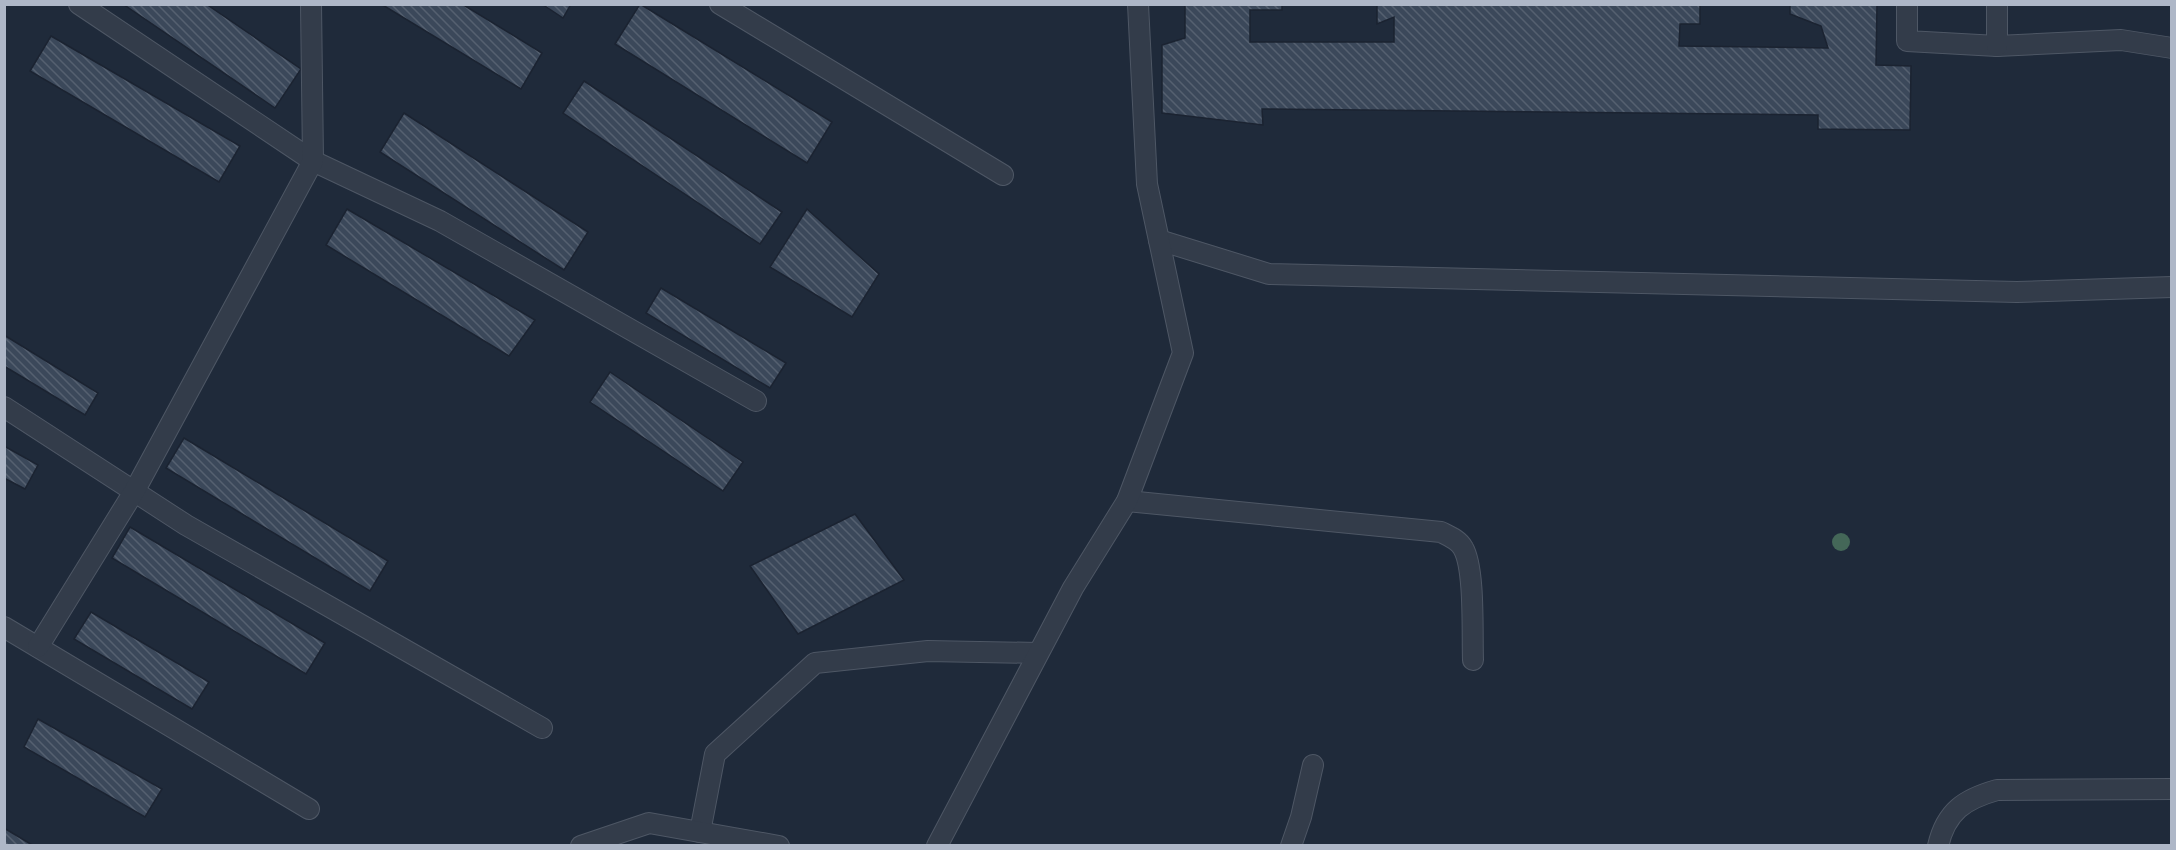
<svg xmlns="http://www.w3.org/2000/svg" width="2176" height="850" font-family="Manrope,sans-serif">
  <defs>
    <pattern id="building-back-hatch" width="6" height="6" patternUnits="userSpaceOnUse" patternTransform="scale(1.5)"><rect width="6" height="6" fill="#3b485a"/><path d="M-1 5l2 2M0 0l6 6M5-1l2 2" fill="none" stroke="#556070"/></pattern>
  </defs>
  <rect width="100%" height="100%" fill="#1f2a3a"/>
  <g fill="url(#building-back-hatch)" stroke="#1b2331" stroke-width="1.5">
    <path d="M123 4H206L301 69 275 108Z"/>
    <path d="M381 4H462L542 53 521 89Z"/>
    <path d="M542 4H571L563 18Z"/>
    <path d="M640 4 832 122 807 163 615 44Z"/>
    <path d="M1185 4H1282V10H1250V42H1394V17L1377 24V4H1700V24H1680L1679 46 1828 48 1821 26 1790 14V4H1877L1876 65 1911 66 1910 130 1818 129V115L1262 109 1263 125 1162 113V45L1185 38Z"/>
    <path d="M51 36 240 146 219 182 30 71Z"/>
    <path d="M584 81 782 212 760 244 563 113Z"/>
    <path d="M404 113 588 232 564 270 380 152Z"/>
    <path d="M347 209 535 320 509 356 326 245Z"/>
    <path d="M807 209 879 274 852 317 770 267Z"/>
    <path d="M661 288 786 363 770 388 646 313Z"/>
    <path d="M4 335 98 393 85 415 4 366Z"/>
    <path d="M610 372 743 462 723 491 590 402Z"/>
    <path d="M184 438 388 561 370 591 166 468Z"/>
    <path d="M4 446 38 465 25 489 4 478Z"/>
    <path d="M855 514 904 580 798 634 750 566Z"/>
    <path d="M130 527 325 643 306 674 112 558Z"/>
    <path d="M91 612 209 682 192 709 74 639Z"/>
    <path d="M38 719 162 789 145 817 24 747Z"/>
    <path d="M4 828 34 846H4Z"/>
  </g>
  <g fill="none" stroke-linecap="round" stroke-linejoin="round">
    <defs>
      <g id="service">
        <path d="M79 4 313 161 440 221 756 401"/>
        <path d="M720 4 1003 175"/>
        <path d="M1907 4V41L1997 46 2121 40 2172 48"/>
        <path d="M1997 46V4"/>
        <path d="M1159 240 1269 274 2017 292 2172 287"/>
        <path d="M4 407 186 525 542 728"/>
        <path d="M1127 501 1441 532C1449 536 1459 540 1463 548 1475 568 1472 633 1473 660"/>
        <path d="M4 627 309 809"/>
        <path d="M38 647 135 490 313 161 311 4"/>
        <path d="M700 832 715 754 815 663 928 651 1038 653"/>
        <path d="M581 846 649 823 779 846"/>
        <path d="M937 846 1073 588 1127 501 1183 353 1147 184 1138 4"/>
        <path d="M1291 846 1301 817 1313 765"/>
        <path d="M1938 846C1946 811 1965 799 1997 790L2172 789"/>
      </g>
    </defs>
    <use href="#service" stroke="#4e5765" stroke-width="22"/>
    <use href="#service" stroke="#333c4a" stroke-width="20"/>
  </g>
  <circle fill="#446758" cx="1841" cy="542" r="9"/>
  <rect width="2176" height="850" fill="none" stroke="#aeb7c7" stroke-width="12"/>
</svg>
